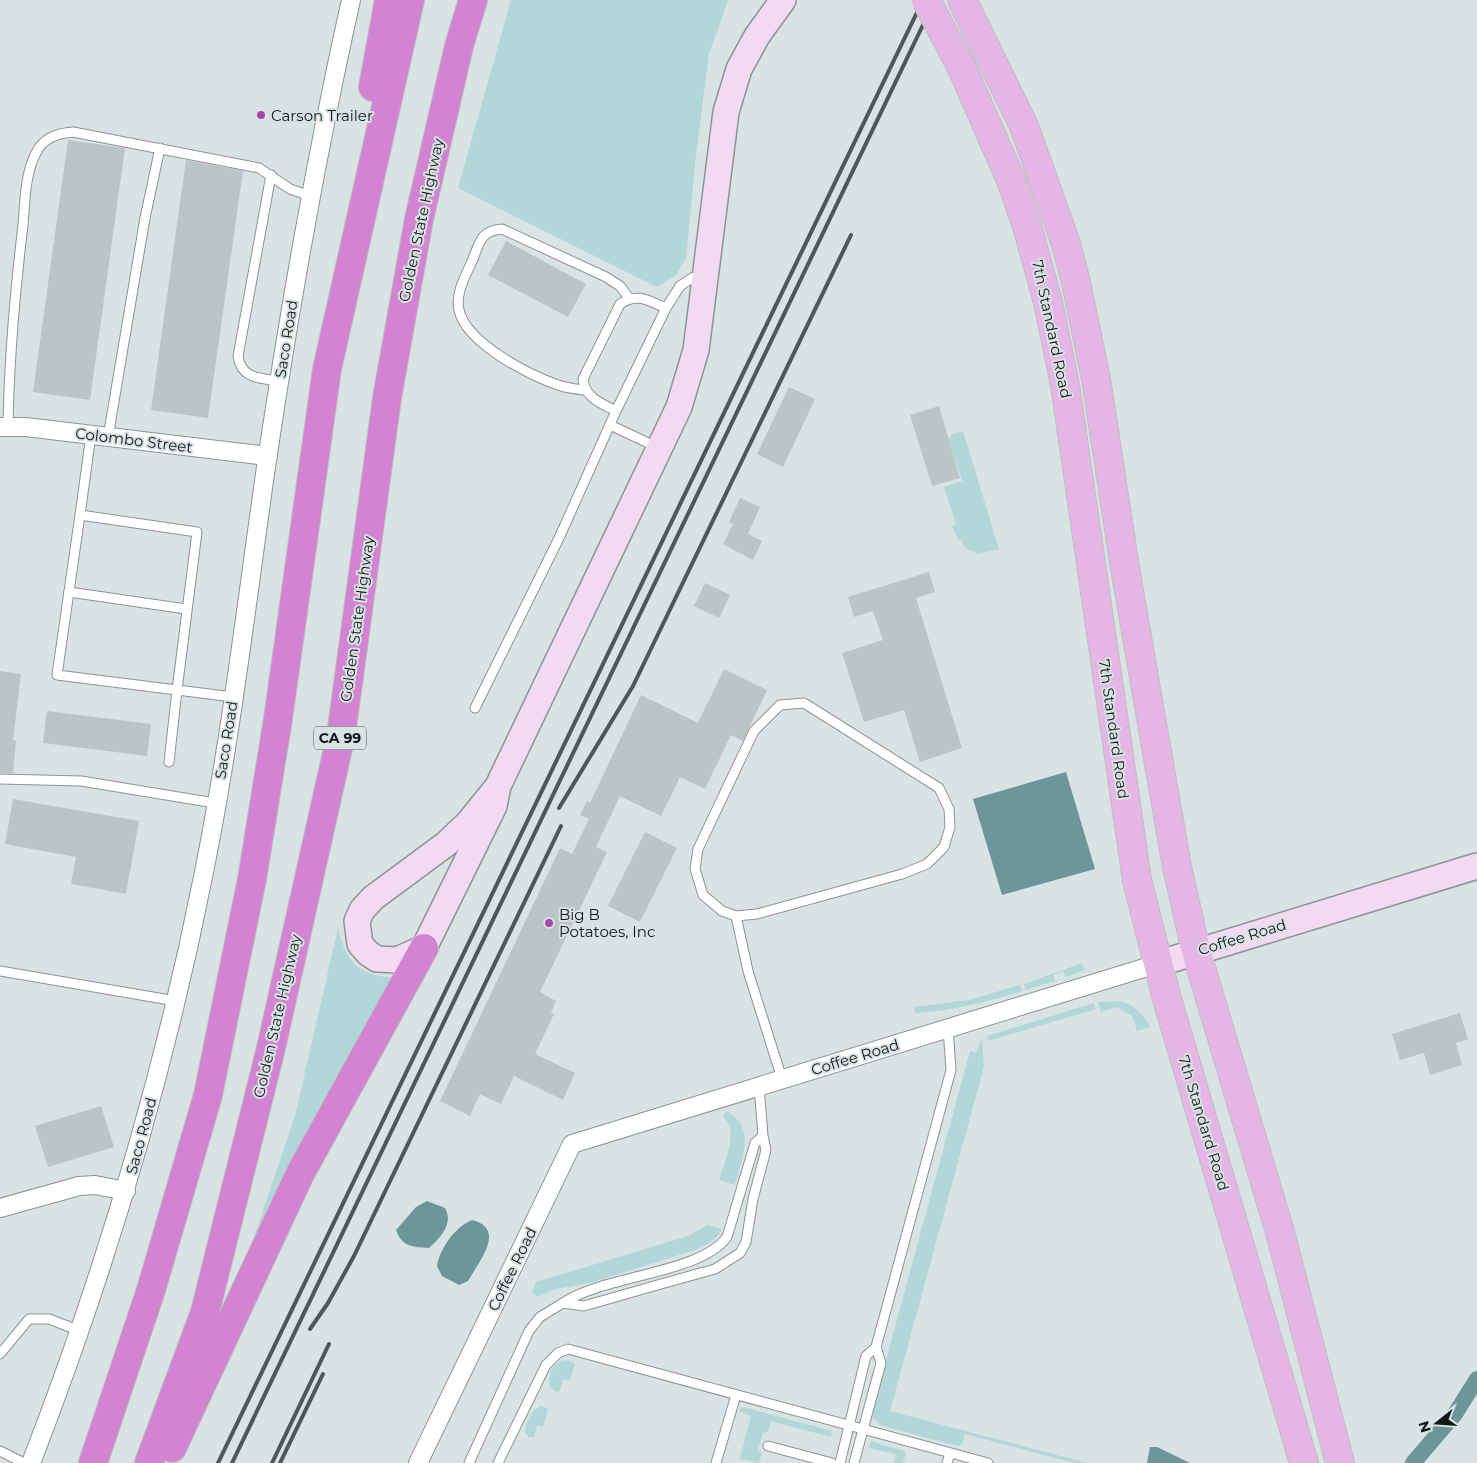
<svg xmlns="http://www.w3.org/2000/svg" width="1477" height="1463" font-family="Montserrat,sans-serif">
  <rect width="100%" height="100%" fill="#d9e3e4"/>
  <g fill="#b1d7d9">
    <path d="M511 0H728L709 54 696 155 686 258 676 275 657 287 458 188Z"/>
    <path d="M963 431 999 549 978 554 965 548 961 539 958 540 952 526 956 524 944 487 962 481 949 440 952 434Z"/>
    <path d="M338 928C347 965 359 976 398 978L259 1238 255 1234 295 1116Z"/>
    <path d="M1082 963 1085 970 1066 977 1063 971 1053 975 1055 981 1025 990 1024 984Z"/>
    <path d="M1020 985 1022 991C986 1002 952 1011 915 1013L914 1007 969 1000Z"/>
    <path d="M1119 1001C1132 1003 1145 1015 1150 1027L1137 1031 1133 1017 1117 1007 1101 1012 1098 1002Z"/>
    <path d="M1094 1003 1096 1009 988 1041 987 1036Z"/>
    <path d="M982 1037 984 1067 890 1411 1087 1463H1075L965 1434 962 1445 957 1446 880 1425 873 1417V1408L970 1051 976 1053Z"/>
    <path d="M726 1111C757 1127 742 1158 735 1185L719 1180C724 1163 740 1131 723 1117Z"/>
    <path d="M708 1225 722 1229C716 1241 707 1245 695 1250L590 1283 555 1289 538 1297 532 1292 536 1282 688 1236Z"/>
    <path d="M565 1360 573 1362 575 1365 570 1380 563 1379 560 1391 556 1392 550 1387C547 1376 553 1362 565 1360Z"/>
    <path d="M541 1406 548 1409 543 1427 537 1425 534 1437H529L525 1433C526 1422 530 1411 541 1406Z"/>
    <path d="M742 1407 832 1431 831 1437 771 1421 768 1432 763 1433 758 1450 762 1453 759 1463 740 1459 751 1416 739 1411Z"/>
    <path d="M871 1441 904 1451 906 1453 903 1463H894L896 1454 869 1448Z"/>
  </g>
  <g fill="#6c9699">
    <path d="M1066 772 1095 869 1002 895 973 799Z"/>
    <path d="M427 1201 445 1208C454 1224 440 1238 429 1248 413 1247 402 1247 396 1230L416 1207Z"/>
    <path d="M472 1220C507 1229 479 1261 468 1281L459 1285 442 1276 437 1266C440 1248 455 1227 472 1220Z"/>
    <path d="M1150 1447H1157L1190 1463H1147Z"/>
  </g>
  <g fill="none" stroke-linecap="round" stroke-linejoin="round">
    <path stroke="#6c9699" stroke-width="16" d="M1413 1463 1455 1414 1477 1379"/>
  </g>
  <g fill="#bbc5c6">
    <path d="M68 140 125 148 90 400 33 392Z"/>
    <path d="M186 160 243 171 208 418 151 410Z"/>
    <path d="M506 241 586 284 568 317 488 275Z"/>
    <path d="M789 387 815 399 783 467 757 454Z"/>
    <path d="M939 406 960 478 932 486 910 415Z"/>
    <path d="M740 498 760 507 748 534 762 541 753 560 723 544 733 524 729 522Z"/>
    <path d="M929 572 935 592 916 598 962 748 920 762 904 710 864 722 842 653 883 640 873 611 854 617 848 597Z"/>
    <path d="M705 583 730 595 719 618 694 606Z"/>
    <path d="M724 669 767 690 743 741 731 735 705 789 680 777 661 816 620 796 596 847 607 852 540 992 556 1001 551 1013 554 1014 535 1054 575 1073 563 1100 514 1076 501 1104 480 1094 470 1116 440 1101 560 848 572 854 589 819 580 815 587 801 590 803 641 695 698 723Z"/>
    <path d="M0 671 21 674 13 740 16 741 13 773H0Z"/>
    <path d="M47 711 151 724 147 756 43 743Z"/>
    <path d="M13 799 139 821 126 894 71 884 76 857 5 844Z"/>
    <path d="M645 832 677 848 640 922 608 906Z"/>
    <path d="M1460 1013 1468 1039 1456 1043 1462 1065 1430 1075 1424 1053 1400 1060 1392 1034Z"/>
    <path d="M101 1106 114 1147 48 1167 35 1126Z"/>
  </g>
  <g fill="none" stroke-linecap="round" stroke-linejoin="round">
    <defs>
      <g id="lane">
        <path d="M271 175 238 356C241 379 260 378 279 381"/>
        <path d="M584 390C576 389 566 388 558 385 529 375 466 343 459 310 455 293 466 275 473 259 480 241 481 231 502 229L606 277 620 286 629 298"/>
        <path d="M616 411C601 403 585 398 583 379L620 304C637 292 649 301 666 308"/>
        <path d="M610 425 659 448"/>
        <path d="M8 427C9 359 15 292 23 225 25 201 25 172 37 151 44 138 59 133 73 132L259 168 290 189 310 196"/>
        <path d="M108 437 145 218 160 148"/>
        <path d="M80 515 91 435"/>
        <path d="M69 592 186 609"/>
        <path d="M804 703 939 788 949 809 950 827 944 847 927 864 902 874 757 914 736 916 722 911 703 895 695 869 698 849 754 731 780 705Z"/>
        <path d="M475 708 560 536 616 411 666 308 680 286 692 278 703 276"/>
        <path d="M169 762 177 690 57 675 80 515 197 532 177 690 233 697"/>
        <path d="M0 779 81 781 215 803"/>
        <path d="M736 916 748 971 782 1079"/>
        <path d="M0 971 176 1001"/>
        <path d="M759 1086 763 1136 766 1150 753 1199 746 1242 740 1253 715 1269 661 1284 584 1306 563 1303C604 1275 700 1274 727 1237L755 1143 763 1136"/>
        <path d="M0 1354 29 1319H49L80 1331"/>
        <path d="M768 1446 832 1463"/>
        <path d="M0 1451 24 1463"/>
        <path d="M469 1463 529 1331 540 1317 563 1303"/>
        <path d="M498 1463 546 1365 558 1353 568 1349 988 1463"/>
        <path d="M716 1463 736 1395"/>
        <path d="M840 1463 866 1356 876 1347"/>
        <path d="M854 1463 881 1363 876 1347 951 1070 948 1028"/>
        <path d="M947 1463 950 1453"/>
      </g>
      <g id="street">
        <path d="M0 427H26L268 456"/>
        <path d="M0 1208 79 1186 95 1185 126 1191"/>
        <path d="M31 1463C105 1272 163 1078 203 877 231 739 247 599 267 460 290 306 317 152 351 0"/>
        <path d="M418 1463 572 1144 1157 964"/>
      </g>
      <g id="secondary">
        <path d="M498 786 469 822 446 844 373 898 362 910 357 921 360 944 368 953 377 959 397 960 424 948 494 806 498 786 679 407 696 350 726 112 739 69 757 36 783 0"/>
        <path d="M1157 964 1477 866"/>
      </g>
      <g id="primary">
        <path d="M962 0 1024 126 1065 241 1075 278 1096 379 1125 568 1177 867 1196 951 1280 1232 1340 1463"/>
        <path d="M961 66 1011 180 1027 226 1048 302 1065 385 1137 880 1167 999 1304 1463"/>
      </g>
      <g id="highway">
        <path d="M373 87 389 0"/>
        <path d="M172 1448 300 1174 424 948"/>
        <path d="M93 1463 151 1290 208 1095 252 879 278 719 327 369 410 0"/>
        <path d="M149 1463 205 1312 271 1048 341 735 387 398 419 219 459 46 473 0"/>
      </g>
    </defs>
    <use href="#lane" stroke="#8b9495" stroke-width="11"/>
    <use href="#street" stroke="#8b9495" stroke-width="20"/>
    <use href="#secondary" stroke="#8b9495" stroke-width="28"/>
    <use href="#primary" stroke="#bdbebe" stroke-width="30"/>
    <use href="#highway" stroke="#bdbebe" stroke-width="30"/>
    <use href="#lane" stroke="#fff" stroke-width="9"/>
    <use href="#street" stroke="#fff" stroke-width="18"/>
    <use href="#secondary" stroke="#f2daf2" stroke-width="25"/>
    <use href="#primary" stroke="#e4b5e5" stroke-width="28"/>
    <use href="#highway" stroke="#d284d3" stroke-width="28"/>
    <g stroke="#515757" stroke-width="4">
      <path d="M559 808 633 686 851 235"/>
      <path d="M310 1329 328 1303 354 1256 561 826"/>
      <path d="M218 1463 923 0"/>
      <path d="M232 1463 935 0"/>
      <path d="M272 1463 329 1344"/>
      <path d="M280 1463 323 1374"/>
    </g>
    <defs>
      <path id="primary-bridge" d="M926 0 961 66"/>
    </defs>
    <use href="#primary-bridge" stroke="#bdbebe" stroke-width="30" stroke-linecap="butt"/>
    <use href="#primary-bridge" stroke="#e4b5e5" stroke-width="28"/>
  </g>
  <g fill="#a845aa" stroke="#d9e3e4" stroke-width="2">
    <circle cx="261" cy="115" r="5"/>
    <circle cx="549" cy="923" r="5"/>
  </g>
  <g text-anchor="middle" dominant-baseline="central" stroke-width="4" stroke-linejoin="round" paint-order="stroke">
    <rect fill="#d9e3e4" stroke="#4e5454" stroke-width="1" x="314" y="726.5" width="52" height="23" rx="4"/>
    <g font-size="14" font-weight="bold" fill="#131616">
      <text x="340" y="738">CA 99</text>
    </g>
    <g font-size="15" fill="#131616" stroke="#d9e3e4" text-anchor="start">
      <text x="271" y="115">Carson Trailer</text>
      <text x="559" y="914">Big B<tspan x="559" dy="17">Potatoes, Inc</tspan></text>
    </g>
    <g font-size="15" fill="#131616" stroke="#d9e3e4">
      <text transform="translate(421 220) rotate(-78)">Golden State Highway</text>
      <text transform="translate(1052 329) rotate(78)">7th Standard Road</text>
      <text transform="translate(286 339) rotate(-81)">Saco Road</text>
      <text transform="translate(134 440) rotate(7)">Colombo Street</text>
      <text transform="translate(357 619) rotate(-82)">Golden State Highway</text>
      <text transform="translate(1114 729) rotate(82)">7th Standard Road</text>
      <text transform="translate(226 740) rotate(-81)">Saco Road</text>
      <text transform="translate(1242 937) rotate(-17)">Coffee Road</text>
      <text transform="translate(277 1016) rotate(-77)">Golden State Highway</text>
      <text transform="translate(855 1057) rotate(-17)">Coffee Road</text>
      <text transform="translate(1204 1123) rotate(73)">7th Standard Road</text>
      <text transform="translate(141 1136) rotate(-75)">Saco Road</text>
      <text transform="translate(512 1269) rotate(-64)">Coffee Road</text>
    </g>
  </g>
  <g transform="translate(1437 1423) rotate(253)" stroke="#d9e3e4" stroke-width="4" paint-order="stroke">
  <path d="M0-4L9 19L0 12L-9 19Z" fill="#131616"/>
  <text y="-8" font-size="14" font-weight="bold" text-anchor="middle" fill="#131616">N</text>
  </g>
</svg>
